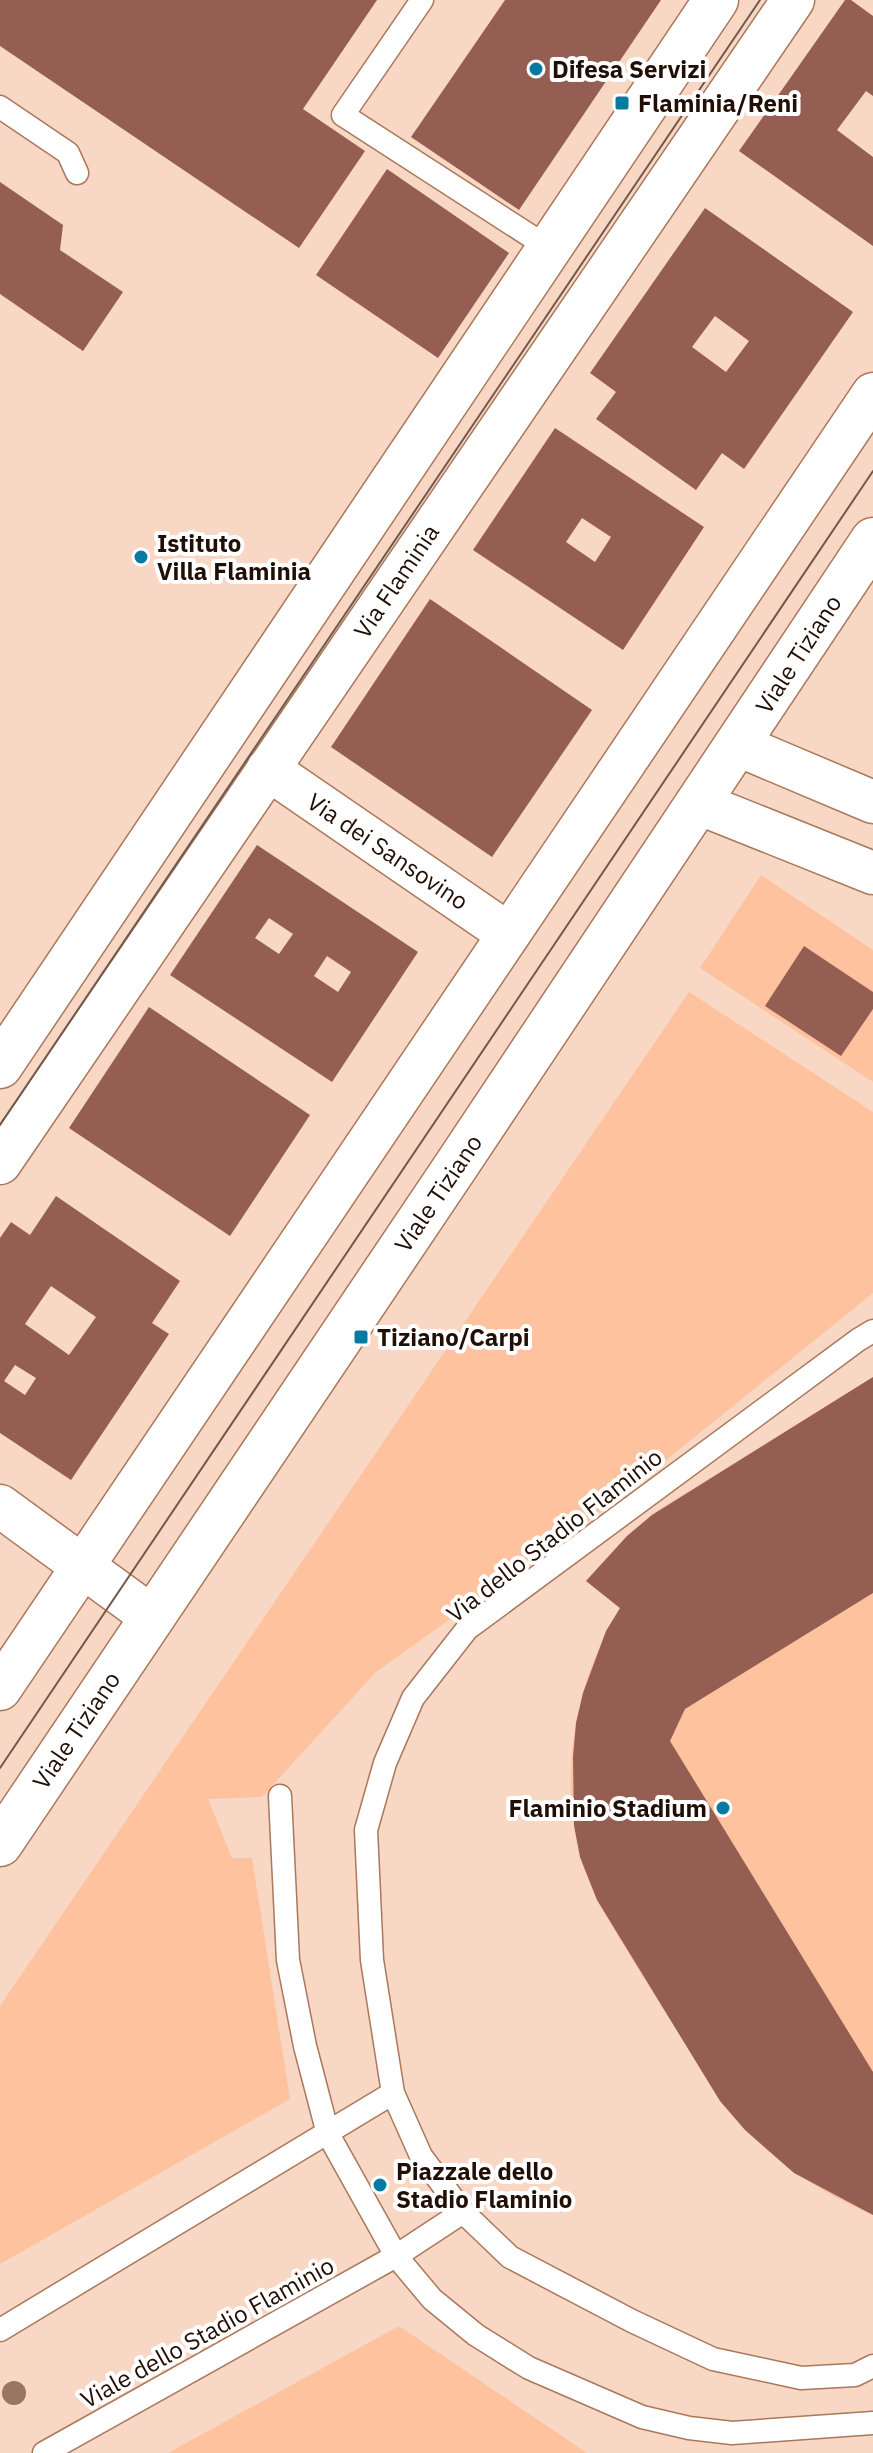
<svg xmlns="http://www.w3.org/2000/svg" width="873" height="2453" font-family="'IBM Plex Sans',sans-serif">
  <rect width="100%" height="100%" fill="#f8d7c4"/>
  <g fill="#fec29f">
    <path d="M761 875 873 950V1082L700 968Z"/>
    <path d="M689 992 873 1112V1293L618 1499 376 1672 262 1797 208 1799 232 1858H252L290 2099 0 2264V2006Z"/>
    <path d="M873 1377V2215C811 2190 763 2151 720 2101 692 2055 664 2010 636 1965 615 1930 591 1896 580 1856 558 1777 576 1677 620 1609L586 1581 627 1536 652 1514Z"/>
    <path d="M399 2326 587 2453H168Z"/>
  </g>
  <g fill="#955e53" fill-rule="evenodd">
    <path d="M0 0H377L303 109 365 151 299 248 0 46Z"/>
    <path d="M505 0H661L519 210 411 137Z"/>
    <path d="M845 0H851L873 16V96L866 91 837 130 873 157V246L739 151Z"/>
    <path d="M387 169 509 253 438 358 316 275Z"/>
    <path d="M0 182 63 225 60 250 123 292 83 351 0 294Z"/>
    <path d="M705 208 853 312 744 469 722 453 696 490 596 419 616 392 590 373ZM715 316 749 341 726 372 692 347Z"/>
    <path d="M555 428 704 527 623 650 473 550ZM582 518 611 537 595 562 566 542Z"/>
    <path d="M430 599 592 710 492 857 331 747Z"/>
    <path d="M257 845 418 952 332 1082 170 975ZM269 918 293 934 279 954 255 938ZM327 956 351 972 338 992 314 976Z"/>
    <path d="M804 946 873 992V1009L841 1056 765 1006Z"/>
    <path d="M149 1007 310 1115 230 1236 69 1128Z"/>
    <path d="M56 1196 180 1281 152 1323 169 1334 71 1480 0 1433V1238L11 1222 30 1235ZM51 1286 96 1317 69 1355 25 1324ZM15 1365 36 1378 25 1395 4 1381Z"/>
    <path d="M873 1377V1593L685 1709 670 1741 873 2072V2215L794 2173 745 2130 720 2101 597 1900 580 1857 574 1825 573 1757 576 1723 583 1693 606 1631 620 1608 586 1581 627 1536 652 1515Z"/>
  </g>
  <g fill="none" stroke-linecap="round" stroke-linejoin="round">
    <defs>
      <g id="lane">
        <path d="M422 0 343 115 549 248"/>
        <path d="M0 107 68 153 77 173"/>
        <path d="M873 1331 858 1340 467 1629 413 1698 385 1763 366 1830 372 1960 393 2093 421 2156 463 2212 510 2257 632 2321 713 2359 801 2378 855 2375 873 2366"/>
        <path d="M280 1796 288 1960 305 2046 328 2134 396 2256 432 2299 476 2335 529 2368 642 2417 689 2428 732 2433 873 2423"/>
        <path d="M0 2330 393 2093"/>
        <path d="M44 2453 396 2256 463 2212"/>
      </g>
      <g id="street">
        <path d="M738 745 873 802"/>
        <path d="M268 769 507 933"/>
        <path d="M698 803 873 873"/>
        <path d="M0 1163 793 0"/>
        <path d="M0 1506 152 1617"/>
        <path d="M0 1689 873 394"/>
      </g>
      <g id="secondary">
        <path d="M0 1066 716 0"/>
        <path d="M0 1844 456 1166 873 540"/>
      </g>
    </defs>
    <use href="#lane" stroke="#aa785b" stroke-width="25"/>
    <use href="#street" stroke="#aa785b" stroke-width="45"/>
    <use href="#secondary" stroke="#aa785b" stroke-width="47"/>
    <use href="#lane" stroke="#fff" stroke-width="22"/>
    <use href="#street" stroke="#fff" stroke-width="42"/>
    <use href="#secondary" stroke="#fff" stroke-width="44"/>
    <g stroke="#72594c" stroke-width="2">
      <path d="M0 1125 760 0"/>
      <path d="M0 1768 873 471"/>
    </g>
  </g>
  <circle fill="#99765f" cx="14" cy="2393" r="12"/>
  <g fill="#077aa3" stroke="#fff" stroke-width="3">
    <circle cx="536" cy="69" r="8"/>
    <rect x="614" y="95" width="16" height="16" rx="4"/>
    <circle cx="141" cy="557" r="8"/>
    <rect x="353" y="1329" width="16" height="16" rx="4"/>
    <circle cx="723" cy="1808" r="8"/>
    <circle cx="380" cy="2185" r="8"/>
  </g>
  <g text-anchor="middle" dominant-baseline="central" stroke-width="8" stroke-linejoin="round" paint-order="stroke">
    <g font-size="24" font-weight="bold" fill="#210e04" stroke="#fff" text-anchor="start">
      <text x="552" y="69">Difesa Servizi</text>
      <text x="638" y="103">Flaminia/Reni</text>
      <text x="157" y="543">Istituto<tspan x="157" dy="28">Villa Flaminia</tspan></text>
      <text x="377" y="1337">Tiziano/Carpi</text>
      <text x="707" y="1808" text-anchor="end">Flaminio Stadium</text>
      <text x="396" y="2171">Piazzale dello<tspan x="396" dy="28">Stadio Flaminio</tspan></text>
    </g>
    <g font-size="24" fill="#210e04" stroke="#fff">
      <text transform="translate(396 581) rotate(-56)">Via Flaminia</text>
      <text transform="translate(798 654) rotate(-57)">Viale Tiziano</text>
      <text transform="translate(388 851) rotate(34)">Via dei Sansovino</text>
      <text transform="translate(438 1193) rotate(-56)">Viale Tiziano</text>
      <text transform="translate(554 1535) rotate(-38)">Via dello Stadio Flaminio</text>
      <text transform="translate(76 1730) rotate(-56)">Viale Tiziano</text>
      <text transform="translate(207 2332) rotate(-29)">Viale dello Stadio Flaminio</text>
    </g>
  </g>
</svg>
